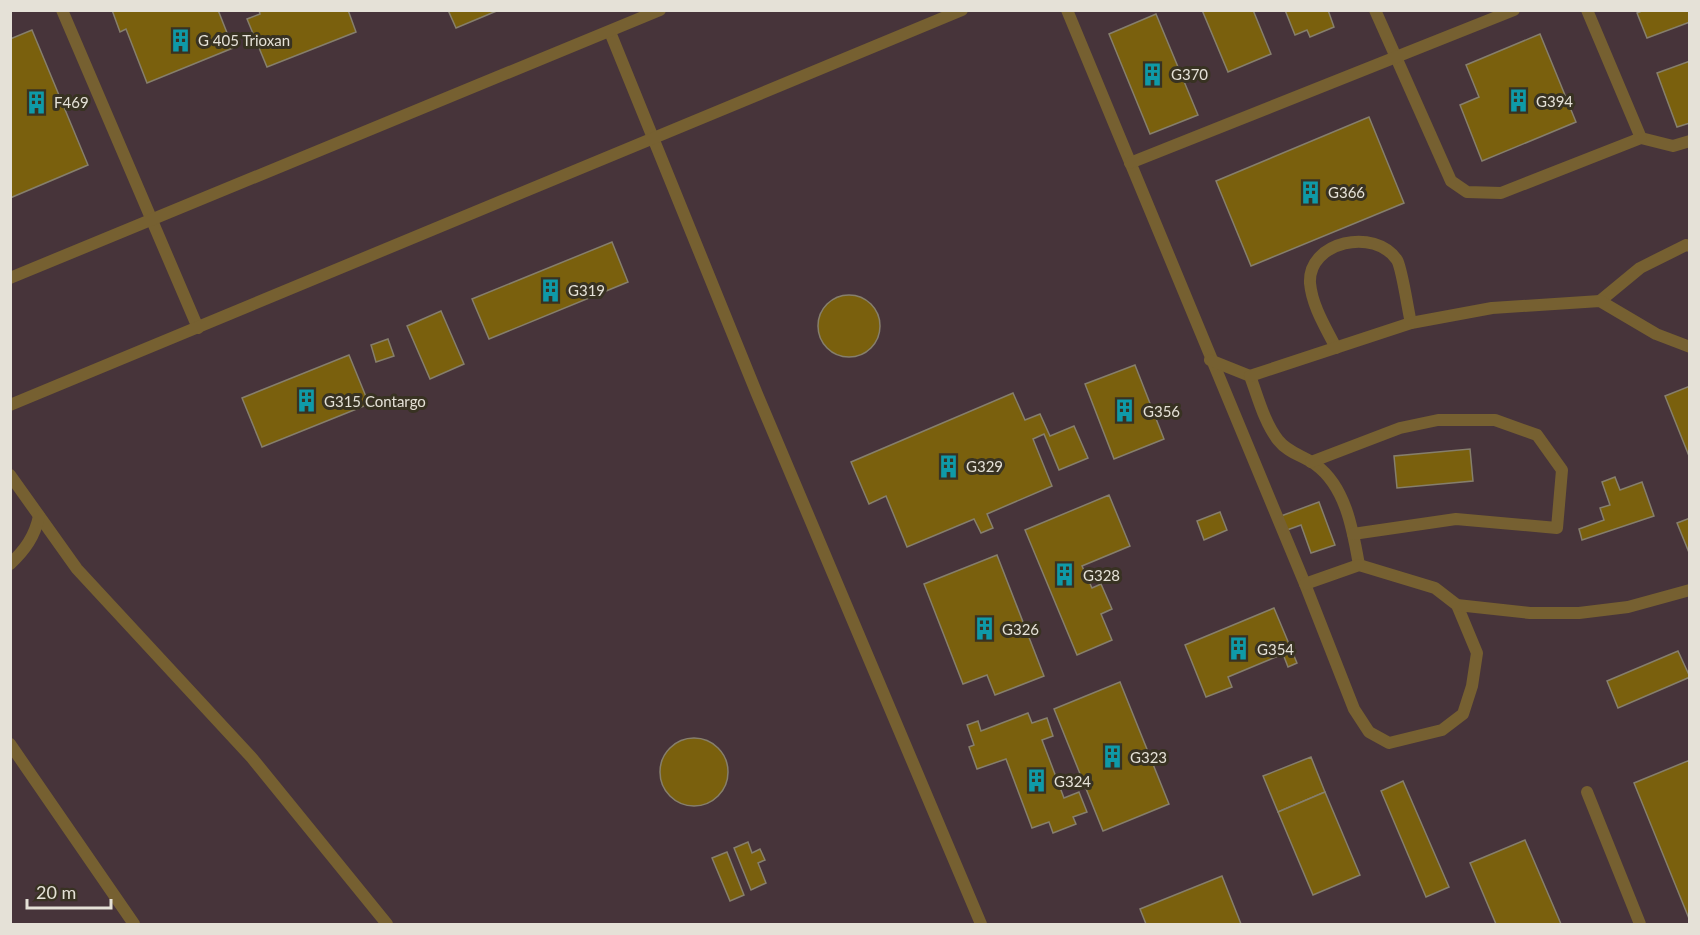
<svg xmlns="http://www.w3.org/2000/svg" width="1700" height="935" font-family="Lato,sans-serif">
  <rect width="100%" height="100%" fill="#383222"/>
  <path fill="#47343a" d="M10 11H1689V924H11Z"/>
  <g fill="#7a600d" stroke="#867f6c" stroke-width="1.5">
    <path d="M112 10H218L233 48 147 83 126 29 120 32Z"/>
    <path d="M259 10H348L356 32 267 67 247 19 260 14Z"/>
    <path d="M448 10H499L456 28Z"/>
    <path d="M1202 10H1253L1271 54 1228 72Z"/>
    <path d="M1285 10H1328L1334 27 1310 37 1307 30 1295 35Z"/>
    <path d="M1644 10H1689L1690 22 1647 38 1637 13Z"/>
    <path d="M1156 14 1198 115 1150 134 1109 34Z"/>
    <path d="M32 30 88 165 10 198V39Z"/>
    <path d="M1540 34 1576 122 1482 161 1460 105 1479 97 1466 65Z"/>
    <path d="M1690 61V123L1677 127 1657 73Z"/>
    <path d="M1369 117 1404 203 1251 266 1216 181Z"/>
    <path d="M612 242 628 282 489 339 472 299Z"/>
    <circle cx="849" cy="326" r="31"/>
    <path d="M441 311 464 364 430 379 407 326Z"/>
    <path d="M388 339 394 356 376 362 371 345Z"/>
    <path d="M349 355 369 404 262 447 242 398Z"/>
    <path d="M1135 365 1164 439 1114 459 1085 384Z"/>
    <path d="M1690 386V456H1689L1665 396Z"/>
    <path d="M1013 393 1025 420 1040 414 1050 436 1074 426 1088 458 1059 470 1044 434 1033 439 1052 486 987 514 993 528 981 533 974 519 907 547 886 496 869 504 851 462Z"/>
    <path d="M1470 449 1473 481 1397 488 1394 456Z"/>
    <path d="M1615 477 1620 490 1642 482 1654 516 1582 540 1579 529 1604 520 1600 508 1610 505 1602 482Z"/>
    <path d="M1109 495 1130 546 1082 566 1092 588 1101 584 1112 609 1101 614 1112 640 1077 655 1025 530Z"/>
    <path d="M1319 502 1335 545 1311 553 1301 525 1287 530 1281 516Z"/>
    <path d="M1220 512 1227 530 1204 540 1197 521Z"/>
    <path d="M1690 518V555L1677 523Z"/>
    <path d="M997 555 1044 676 995 695 987 675 963 684 924 584Z"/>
    <path d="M1274 608 1297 663 1288 667 1283 654 1228 677 1232 687 1206 697 1185 645Z"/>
    <path d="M1678 651 1690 677 1618 708 1607 681Z"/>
    <path d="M1120 682 1169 804 1103 831 1054 709Z"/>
    <path d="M1028 713 1032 723 1047 718 1053 736 1042 740 1064 798 1079 792 1087 812 1073 817 1076 824 1053 833 1049 822 1032 828 1006 759 977 769 969 747 974 745 967 725 978 721 981 731Z"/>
    <circle cx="694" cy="772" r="34"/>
    <path d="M1311 757 1325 792 1278 812 1263 776Z"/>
    <path d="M1690 760V921L1634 783Z"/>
    <path d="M1403 781 1449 887 1426 897 1381 791Z"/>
    <path d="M1325 792 1360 875 1313 895 1278 812Z"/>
    <path d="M1525 840 1561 924H1496L1470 863Z"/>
    <path d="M748 842 752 853 760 849 765 860 758 863 766 883 751 890 734 848Z"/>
    <path d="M727 852 744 895 730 901 712 858Z"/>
    <path d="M1222 876 1241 924H1146L1140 909Z"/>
  </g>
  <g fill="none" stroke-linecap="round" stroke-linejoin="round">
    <g stroke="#766031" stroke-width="12">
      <path d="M62 10 198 328"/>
      <path d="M1067 10 1305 584 1354 709 1369 732 1389 743 1442 730 1463 714 1472 686 1477 653 1457 605"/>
      <path d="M1375 10 1451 181 1467 192 1501 193 1641 138 1673 146 1690 141"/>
      <path d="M1587 10 1641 138"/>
      <path d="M610 32 757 394 981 924"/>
      <path d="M1130 163 1514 10"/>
      <path d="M10 278 660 10"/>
      <path d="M1600 301 1640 268 1686 245 1690 246"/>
      <path d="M1336 348C1326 328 1312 306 1310 283 1308 241 1375 227 1397 260 1402 268 1408 311 1411 323"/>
      <path d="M1210 360 1250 376C1258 397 1264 422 1278 440 1288 453 1304 456 1316 465 1346 487 1353 531 1359 565"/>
      <path d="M1250 376 1411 323 1492 308 1600 301 1656 334 1690 347"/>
      <path d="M10 405 962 10"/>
      <path d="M1311 462 1400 428 1438 420H1495L1537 435 1562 470 1557 528 1456 519 1353 534"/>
      <path d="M10 475 77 569 252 758 387 924"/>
      <path d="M10 564C25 550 35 536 39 516"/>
      <path d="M1305 584 1359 565 1435 588 1457 605 1530 613H1579L1628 607 1690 590"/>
      <path d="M10 744 134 924"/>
      <path d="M1587 792 1640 924"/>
    </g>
  </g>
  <defs>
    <symbol id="building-bare" viewBox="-9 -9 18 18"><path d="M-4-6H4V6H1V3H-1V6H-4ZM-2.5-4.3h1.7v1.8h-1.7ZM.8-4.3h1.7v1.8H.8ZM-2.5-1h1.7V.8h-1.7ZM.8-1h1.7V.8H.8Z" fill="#0f9aa8" stroke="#383222" stroke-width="2.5" paint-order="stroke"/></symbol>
  </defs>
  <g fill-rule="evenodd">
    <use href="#building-bare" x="164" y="24" width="33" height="33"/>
    <use href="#building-bare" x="1136" y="58" width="33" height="33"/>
    <use href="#building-bare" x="1502" y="84" width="33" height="33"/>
    <use href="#building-bare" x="20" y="86" width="33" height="33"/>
    <use href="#building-bare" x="1294" y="176" width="33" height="33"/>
    <use href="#building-bare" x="534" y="274" width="33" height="33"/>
    <use href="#building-bare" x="290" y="384" width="33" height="33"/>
    <use href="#building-bare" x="1108" y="394" width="33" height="33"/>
    <use href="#building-bare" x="932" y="450" width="33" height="33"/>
    <use href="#building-bare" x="1048" y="558" width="33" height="33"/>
    <use href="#building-bare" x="968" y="612" width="33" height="33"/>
    <use href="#building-bare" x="1222" y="632" width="33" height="33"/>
    <use href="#building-bare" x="1096" y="740" width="33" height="33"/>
    <use href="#building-bare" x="1020" y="764" width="33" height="33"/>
  </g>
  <g text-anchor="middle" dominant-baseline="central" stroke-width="6" stroke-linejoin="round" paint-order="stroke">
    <g font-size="15" fill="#e5e1d7" stroke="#383222" text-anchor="start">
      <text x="198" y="40">G 405 Trioxan</text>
      <text x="1171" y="74">G370</text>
      <text x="1536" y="101">G394</text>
      <text x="54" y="102">F469</text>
      <text x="1328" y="192">G366</text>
      <text x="568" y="290">G319</text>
      <text x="324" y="401">G315 Contargo</text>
      <text x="1143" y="411">G356</text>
      <text x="966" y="466">G329</text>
      <text x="1083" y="575">G328</text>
      <text x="1002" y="629">G326</text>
      <text x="1257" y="649">G354</text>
      <text x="1130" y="757">G323</text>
      <text x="1054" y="781">G324</text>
    </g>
  </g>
  <rect width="1700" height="935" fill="none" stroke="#e5e1d7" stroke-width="24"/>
  <path d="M27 899v9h84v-9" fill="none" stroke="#e5e1d7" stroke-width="3"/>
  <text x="36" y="899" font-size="18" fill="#e5e1d7" stroke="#383222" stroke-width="4.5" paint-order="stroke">20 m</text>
</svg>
